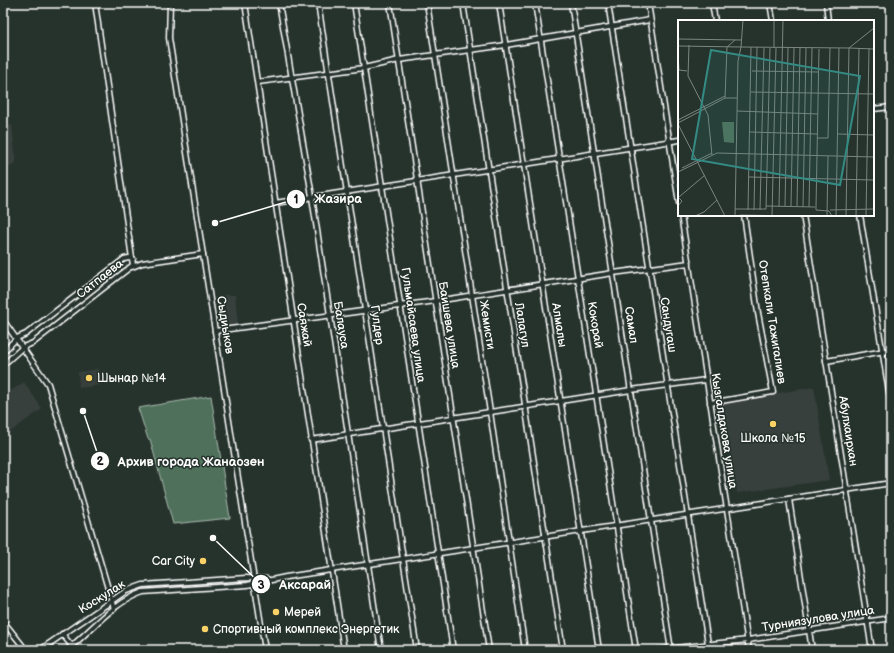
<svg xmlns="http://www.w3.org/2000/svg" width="894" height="653" font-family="'Balsamiq Sans',sans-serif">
  <rect width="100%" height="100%" fill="#26332d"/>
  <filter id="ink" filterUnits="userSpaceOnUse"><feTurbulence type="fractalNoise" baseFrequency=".025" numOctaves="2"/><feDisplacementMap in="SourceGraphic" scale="8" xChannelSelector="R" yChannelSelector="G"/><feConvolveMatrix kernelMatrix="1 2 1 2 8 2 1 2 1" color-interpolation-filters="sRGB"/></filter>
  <g filter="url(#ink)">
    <g fill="#393f3d">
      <path d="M12 125 16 162 3 173V127Z"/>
      <path d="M223 295H235L238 324 228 325Z"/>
      <path d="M98 369 102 382H100V385L79 388 78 372Z"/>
      <path d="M24 382 42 409 3 437V407L8 403 4 398 8 395V393Z"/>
      <path d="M814 387 829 480 737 493 723 402Z"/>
    </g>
    <path fill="#50715b" stroke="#a8b8ad" d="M211 396 230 518 173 524 150 439H148L138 408Z"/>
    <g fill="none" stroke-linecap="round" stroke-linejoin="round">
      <defs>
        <g id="minor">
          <path d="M170 3 169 38 265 650"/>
          <path d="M245 3 344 650"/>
          <path d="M279 3 310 184 381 650"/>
          <path d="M318 3 417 650"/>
          <path d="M354 3 453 650"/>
          <path d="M390 3 489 650"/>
          <path d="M427 3 490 412 525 650"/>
          <path d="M463 3 563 650"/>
          <path d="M499 3 599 650"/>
          <path d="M535 3 636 650"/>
          <path d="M571 3 671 650"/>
          <path d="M608 3 709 650"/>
          <path d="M648 3 679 203"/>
          <path d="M712 3 715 21"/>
          <path d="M770 3 773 21"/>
          <path d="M826 3 828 21"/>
          <path d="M890 3 891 12"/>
          <path d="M258 82 364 68 399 60 506 45 650 20"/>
          <path d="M873 109 891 107"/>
          <path d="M275 203 679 140"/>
          <path d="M681 215 749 650"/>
          <path d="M803 215 872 650"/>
          <path d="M860 215 891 404"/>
          <path d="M132 267 142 263 203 254"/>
          <path d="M3 320 48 384 114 609"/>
          <path d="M215 331 436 301 613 273 689 263"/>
          <path d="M3 352 17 338 26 334 124 259 129 258 133 259"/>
          <path d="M826 361 891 350"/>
          <path d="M3 365 23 347 33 343 133 265 95 3"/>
          <path d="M710 403 773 392 758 313 744 215"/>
          <path d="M311 440 631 390 706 380"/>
          <path d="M789 499 812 650"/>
          <path d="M3 621 26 650"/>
          <path d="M62 634 72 646"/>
          <path d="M40 650 126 591 143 585 246 578 267 579"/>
          <path d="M67 650C91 631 113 602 143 592L247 585 286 577 891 483"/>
          <path d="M657 650 748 640 891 618"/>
        </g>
      </defs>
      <use href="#minor" stroke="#fff" stroke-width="7"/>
      <use href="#minor" stroke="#26332d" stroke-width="4"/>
    </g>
  </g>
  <g fill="#ffd166" stroke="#26332d" stroke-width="1.5">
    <circle cx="89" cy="378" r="4"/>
    <circle cx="773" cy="424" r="4"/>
    <circle cx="203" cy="561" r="4"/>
    <circle cx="276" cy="612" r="4"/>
    <circle cx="205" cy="629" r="4"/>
  </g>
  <g text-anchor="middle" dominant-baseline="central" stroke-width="3" stroke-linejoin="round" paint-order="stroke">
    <g font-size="12" fill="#fff" stroke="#26332d">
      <text transform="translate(100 279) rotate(-38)">Сатпаева</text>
      <text transform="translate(772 322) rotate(81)">Отепкали Тажигалиев</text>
      <text transform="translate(225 325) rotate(81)">Сыдиыков</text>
      <text transform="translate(304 325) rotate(81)">Саяжай</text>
      <text transform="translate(341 325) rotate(81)">Балауса</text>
      <text transform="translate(377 325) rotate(82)">Гулдер</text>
      <text transform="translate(413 325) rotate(82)">Гульмайсаева улица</text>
      <text transform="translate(449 325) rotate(81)">Баишева улица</text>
      <text transform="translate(487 325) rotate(81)">Жемисти</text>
      <text transform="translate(522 325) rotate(81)">Лалагул</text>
      <text transform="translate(559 325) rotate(81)">Алмалы</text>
      <text transform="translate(595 325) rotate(81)">Кокорай</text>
      <text transform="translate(631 325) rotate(81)">Самал</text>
      <text transform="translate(668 325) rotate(81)">Сандугаш</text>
      <text transform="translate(724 431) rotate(81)">Кызгалдакова улица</text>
      <text transform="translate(848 431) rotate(81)">Абулхаирхан</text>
      <text transform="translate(102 597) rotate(-32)">Коскулак</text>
      <text transform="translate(818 619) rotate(-9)">Турниязулова улица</text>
    </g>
    <g font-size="12" fill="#fff" stroke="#26332d" text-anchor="start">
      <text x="97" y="378">Шынар №14</text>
      <text x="773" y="438" text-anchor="middle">Школа №15</text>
      <text x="195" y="561" text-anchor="end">Car City</text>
      <text x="284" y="612">Мерей</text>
      <text x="213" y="629">Спортивный комплекс Энергетик</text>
    </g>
  </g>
  <g transform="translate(678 20)">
    <rect width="196" height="196" fill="#26332d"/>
    <path d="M44 102H56V123L46 122Z" fill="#50715b"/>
    <path fill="none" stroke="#7d8581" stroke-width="1" d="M65 0 63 27 171 28 196 8M0 19 63 20M11 25 10 56 30 95 34 135M0 26 63 27 60 41 57 196M96 28V0M141 29 138 187V190L151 191 154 196M0 33 1 50 9 51M74 51 140 52M73 72 196 74M47 78 49 27 57 20M59 91 140 94M0 100 47 76M0 103 47 78H59M0 104 47 196M72 112 139 114M160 114 196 115M139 118H150L152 28M4 148 34 133M0 152 39 133 196 137M71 157 196 160M0 177 4 181 0 186M1 177 27 155M88 186 137 187M101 186 105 0M107 186 110 28M113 186 116 28M119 186 122 28M125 187 128 28M131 187 134 28M57 189H88L92 28M70 190 73 27M76 190 79 27M82 190 86 28M152 190 196 189M62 195 115 196M17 196 26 192 39 180M94 196 98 28M149 196 150 136M158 196 161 28M168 196 171 28 196 29M178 196 181 28M188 196 191 28"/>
    <path fill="#338b84" fill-opacity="0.15" stroke="#338b84" stroke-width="2" d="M33 30 182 56 162 165 14 139Z"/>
    <rect width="196" height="196" fill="none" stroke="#fff" stroke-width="2"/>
  </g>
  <path fill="none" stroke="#fff" stroke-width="1.5" d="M215 223L296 199M83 411L100 461M213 538L261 584"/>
  <g fill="#fff" stroke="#26332d" stroke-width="1.5">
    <circle cx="215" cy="223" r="4"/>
    <circle cx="83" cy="411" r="4"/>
    <circle cx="213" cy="538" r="4"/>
    <circle cx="296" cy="199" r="10"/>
    <circle cx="100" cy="461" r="10"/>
    <circle cx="261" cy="584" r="10"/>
  </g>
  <g font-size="12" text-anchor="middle" font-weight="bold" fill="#111">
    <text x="296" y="203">1</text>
    <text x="100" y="465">2</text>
    <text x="261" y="589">3</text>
  </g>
  <g font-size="13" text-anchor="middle" font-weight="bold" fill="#fff" stroke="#26332d" stroke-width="3" stroke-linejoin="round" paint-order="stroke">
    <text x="338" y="203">Жазира</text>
    <text x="191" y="466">Архив города Жанаозен</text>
    <text x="305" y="589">Аксарай</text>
  </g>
  <rect width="894" height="653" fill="none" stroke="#26332d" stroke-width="16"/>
  <rect x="8" y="8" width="878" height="637" fill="none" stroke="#fff" stroke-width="1.5" filter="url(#ink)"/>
</svg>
